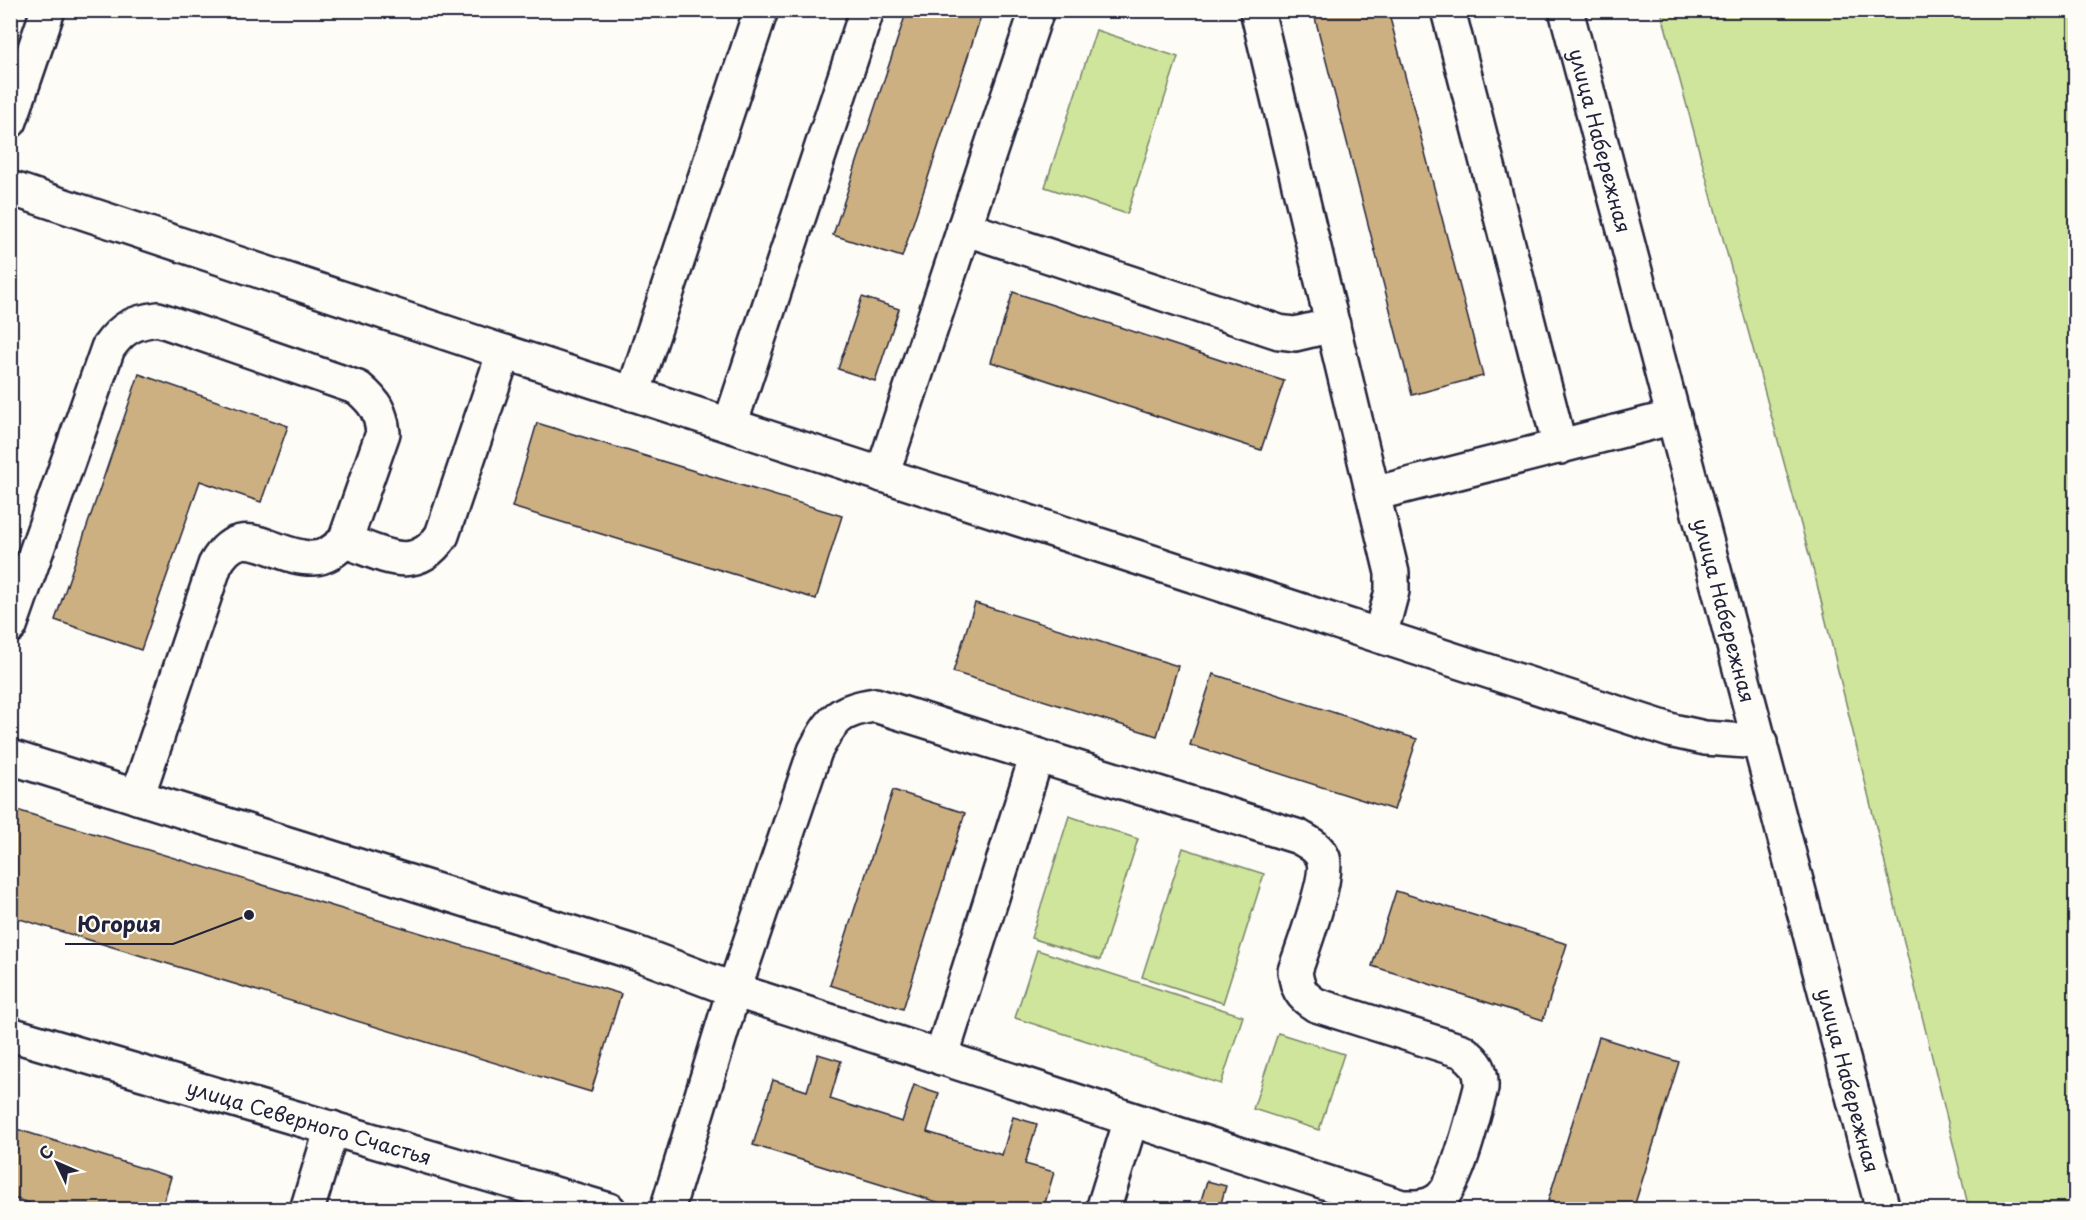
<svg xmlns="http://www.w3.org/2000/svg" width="2086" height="1220" font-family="'Playpen Sans',sans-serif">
  <rect width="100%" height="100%" fill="#fdfcf7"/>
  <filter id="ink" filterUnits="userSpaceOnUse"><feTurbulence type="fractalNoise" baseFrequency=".0167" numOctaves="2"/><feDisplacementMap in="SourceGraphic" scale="12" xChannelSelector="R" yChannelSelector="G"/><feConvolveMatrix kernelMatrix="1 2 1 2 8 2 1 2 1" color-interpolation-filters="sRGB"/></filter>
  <g filter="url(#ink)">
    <g fill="#cfe59b" stroke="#78846b" stroke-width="1.5">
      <path d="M1661 11H2075V1209H1969L1816 580Z"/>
      <path d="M1096 30 1178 57 1127 214 1045 187Z"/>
      <path d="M1069 816 1138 839 1100 960 1031 938Z"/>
      <path d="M1183 848 1264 874 1223 1003 1142 977Z"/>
      <path d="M1037 950 1243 1016 1221 1084 1015 1018Z"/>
      <path d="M1278 1033 1344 1054 1319 1130 1253 1109Z"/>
    </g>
    <g fill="#ccb081" stroke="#22223b" stroke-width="1.5">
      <path d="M907 10H983L902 257 833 235Z"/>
      <path d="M1313 10H1388L1483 376 1412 395Z"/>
      <path d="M1013 292 1284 381 1261 450 991 362Z"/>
      <path d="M862 297 899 309 875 381 838 369Z"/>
      <path d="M139 374 288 426 261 502 200 481 141 650 55 620Z"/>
      <path d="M537 423 842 516 816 599 512 507Z"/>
      <path d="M975 603 1178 666 1157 736 953 672Z"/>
      <path d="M1213 674 1417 739 1394 810 1190 745Z"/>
      <path d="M893 790 965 813 903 1009 830 985Z"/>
      <path d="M10 808 621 994 591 1092 10 916Z"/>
      <path d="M1396 891 1567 944 1543 1020 1372 966Z"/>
      <path d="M1599 1037 1679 1062 1633 1210H1575L1548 1201Z"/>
      <path d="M818 1054 841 1061 830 1099 902 1122 914 1085 939 1093 927 1132 1002 1155 1013 1117 1037 1124 1025 1164 1054 1172 1043 1210H963L753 1145 773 1080 807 1091Z"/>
      <path d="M10 1127 171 1177 161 1210H51L10 1197Z"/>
      <path d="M1207 1181 1226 1186 1219 1210H1198Z"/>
      <path d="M1155 1201 1182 1210H1153Z"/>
    </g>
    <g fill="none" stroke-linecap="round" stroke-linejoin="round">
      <defs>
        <g id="minor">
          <path d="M1257 10 1392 573V591L1380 636"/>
          <path d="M1448 10 1560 447"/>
          <path id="s1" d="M1566 10 1883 1210"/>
          <path d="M10 188 504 352 1673 731 1705 738 1760 742"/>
          <path d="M964 228 1279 332 1295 334 1333 325"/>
          <path d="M633 394 761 10"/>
          <path d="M730 425 867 10"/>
          <path d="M882 475 1037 10"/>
          <path d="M1373 494 1674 417"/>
          <path d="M10 626 108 348C122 328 133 322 158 319L358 388C375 402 381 412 383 433L345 541C383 554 415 576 442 535L504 352"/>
          <path d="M875 705 1299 837C1309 843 1318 847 1323 858 1330 876 1302 950 1295 971 1297 988 1301 996 1316 1005L1462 1051C1477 1062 1482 1070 1481 1088 1474 1113 1457 1187 1438 1200 1427 1208 1415 1207 1402 1207L734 990 815 751C832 719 839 710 875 705Z"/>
          <path d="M10 757 636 953 734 990 667 1210"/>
          <path d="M137 797 215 565C242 516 273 559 313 558 326 558 336 549 345 541"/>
          <path id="s2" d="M10 1034 609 1210"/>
          <path d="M941 1058 1037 755"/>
          <path d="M307 1210 332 1128"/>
          <path d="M1103 1210 1131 1120"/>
        </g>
        <path id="major" d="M10 121 48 10"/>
      </defs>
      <use href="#minor" stroke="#22223b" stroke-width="38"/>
      <use href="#major" stroke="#22223b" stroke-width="38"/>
      <use href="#minor" stroke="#fdfcf7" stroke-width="33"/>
      <use href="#major" stroke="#fdfcf7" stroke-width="33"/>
    </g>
  </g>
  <g text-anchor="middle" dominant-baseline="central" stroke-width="4.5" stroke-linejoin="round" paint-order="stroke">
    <g font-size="20" fill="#22223b" stroke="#fdfcf7">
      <text stroke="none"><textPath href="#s1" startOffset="135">улица Набережная</textPath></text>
      <text stroke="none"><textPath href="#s1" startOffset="621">улица Набережная</textPath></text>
      <text stroke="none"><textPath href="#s1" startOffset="1107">улица Набережная</textPath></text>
      <text stroke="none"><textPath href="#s2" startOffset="312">улица Северного Счастья</textPath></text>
    </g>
  </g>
  <path fill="none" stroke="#22223b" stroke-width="2" d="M249 915L173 944H65"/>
  <circle fill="#22223b" stroke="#fdfcf7" stroke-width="2" cx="249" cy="915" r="6"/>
  <g font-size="21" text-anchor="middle" font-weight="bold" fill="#22223b" stroke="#fdfcf7" stroke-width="4.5" stroke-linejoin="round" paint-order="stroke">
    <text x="119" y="932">Югория</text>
  </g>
  <rect width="2086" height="1220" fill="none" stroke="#fdfcf7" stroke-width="36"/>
  <rect x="18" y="18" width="2050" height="1184" fill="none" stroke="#22223b" stroke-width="2" filter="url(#ink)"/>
  <g transform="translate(57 1163) rotate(314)" stroke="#fdfcf7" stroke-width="4.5" paint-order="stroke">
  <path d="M0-4.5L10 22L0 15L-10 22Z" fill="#22223b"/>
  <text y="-9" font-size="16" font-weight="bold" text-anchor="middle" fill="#22223b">С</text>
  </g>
</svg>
